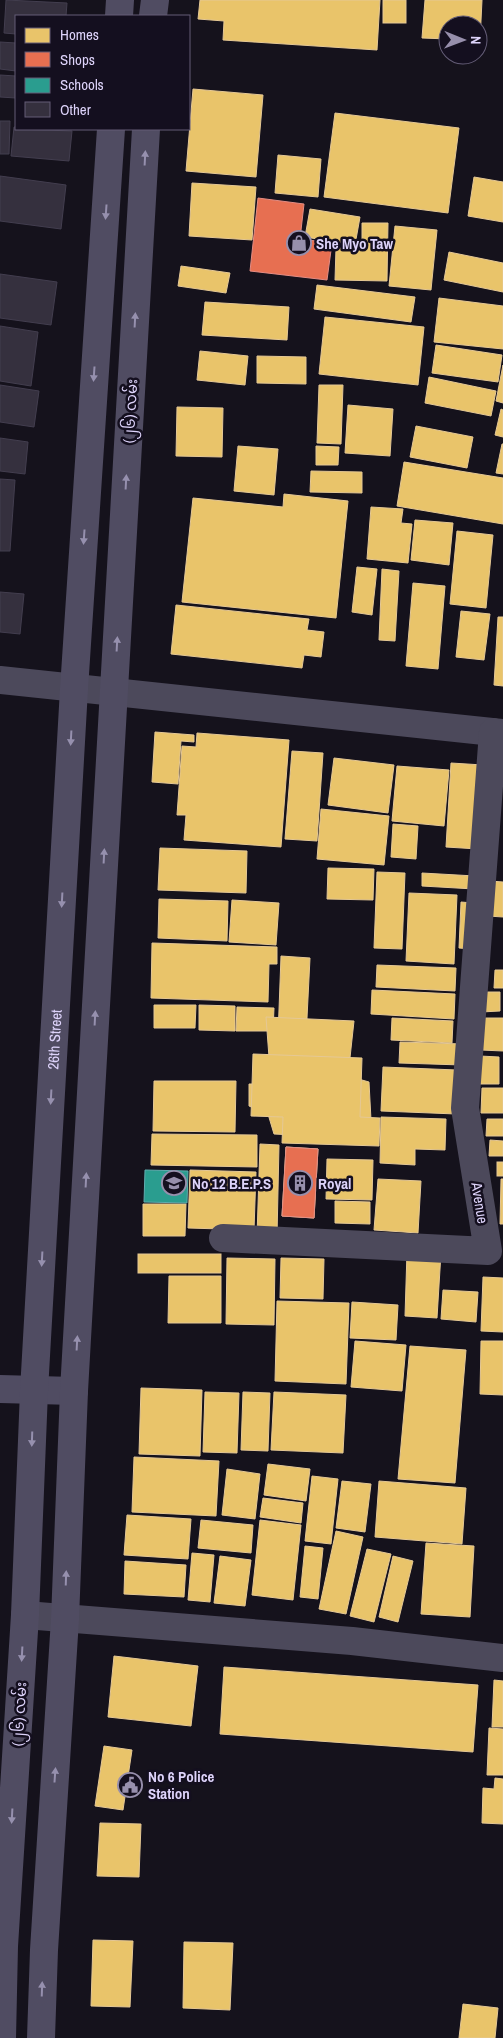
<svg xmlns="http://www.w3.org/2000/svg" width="503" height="2038" font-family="'Archivo Narrow','Noto Sans Myanmar',sans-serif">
  <rect width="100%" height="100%" fill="#15121c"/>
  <g fill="#e9c46a" stroke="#e5c895">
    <path d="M200 0H380L377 50 223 40 224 21 198 19Z"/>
    <rect x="383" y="0" width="23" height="23"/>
    <path d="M425 0H482L480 41H478V25H448V39L422 38Z"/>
    <path d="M193 89 263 95 256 177 186 171Z"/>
    <path d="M335 113 459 128 448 213 324 197Z"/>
    <path d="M278 155 321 159 318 197 275 193Z"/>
    <path d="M474 177 503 182V222L468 216Z"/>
    <path d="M192 183 256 187 252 240 189 236Z"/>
    <path d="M310 209 360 217 355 245 305 237Z"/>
    <path d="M362 223H388L387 281 335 280 336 248H362Z"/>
    <path d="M395 226 437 230 431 290 389 286Z"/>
    <path d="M449 252 503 263V292L444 280Z"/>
    <path d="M181 266 230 273 226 293 178 286Z"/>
    <path d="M317 285 415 297 411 322 314 309Z"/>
    <path d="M439 298 503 306V349L434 342Z"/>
    <path d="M205 302 289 307 287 340 202 335Z"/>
    <path d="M325 317 424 327 418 385 319 374Z"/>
    <path d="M436 345 502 355 498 382 432 373Z"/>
    <path d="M200 351 248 356 245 385 197 380Z"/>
    <path d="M257 356 306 357V384L257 383Z"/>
    <path d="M503 365V403L496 401Z"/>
    <path d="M429 377 496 391 491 416 425 403Z"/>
    <path d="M319 385H343L341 444 317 443Z"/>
    <path d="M348 405 393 409 390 456 345 453Z"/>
    <path d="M177 407 223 408 222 457 176 456Z"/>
    <path d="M501 409 503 410V437L495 435Z"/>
    <path d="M416 426 473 437 467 468 410 457Z"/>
    <path d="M502 444H503V474L496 473Z"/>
    <path d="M238 446 278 449 274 495 234 491Z"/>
    <path d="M316 446 339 447 338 465H316Z"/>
    <path d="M404 462 503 478V524L397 506Z"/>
    <path d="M311 471 362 472V493L310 492Z"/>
    <path d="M284 494 348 501 336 618 182 602 193 498 283 507Z"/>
    <path d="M371 507 403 509 401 523 412 524 408 563 367 559Z"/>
    <path d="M415 520 453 523 449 565 411 560Z"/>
    <path d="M457 531 493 535 486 608 450 604Z"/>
    <path d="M357 567 377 569 372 615 352 612Z"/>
    <path d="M382 569 399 571 395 641 379 640Z"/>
    <path d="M413 583 445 586 438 669 406 666Z"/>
    <path d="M176 605 309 619 307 630 324 632 321 657 304 655 302 668 171 654Z"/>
    <path d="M461 611 490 614 484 660 456 657Z"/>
    <path d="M498 617H503V686L494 685Z"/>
    <path d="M155 732 194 735V742L181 741 178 784 152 782Z"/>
    <path d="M197 733 289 740 281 847 184 840 186 815H177L182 746 196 747Z"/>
    <path d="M292 751 323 753 317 841 285 839Z"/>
    <path d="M334 758 394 765 388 813 328 805Z"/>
    <path d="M451 763 483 765 478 849 446 847Z"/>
    <path d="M397 766 449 770 444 826 392 821Z"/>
    <path d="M321 809 389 816 384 865 317 859Z"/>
    <path d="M393 824 418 826 416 859 391 857Z"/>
    <path d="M160 848 247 851 246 893 158 890Z"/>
    <path d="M328 868 374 869 373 900 327 899Z"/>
    <path d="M377 872 405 873 402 949 374 948Z"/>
    <path d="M422 873 475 876 474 889 422 886Z"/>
    <path d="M490 881 503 882V917L488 916Z"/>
    <path d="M409 893 457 895 454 964 406 961Z"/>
    <path d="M159 899 228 901 227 941 158 938Z"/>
    <path d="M232 900 279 903 276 945 229 942Z"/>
    <path d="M461 902 473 903 471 949 459 948Z"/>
    <path d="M152 943 277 947V964H269L268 1002 151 998Z"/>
    <path d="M281 956 310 958 306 1038 278 1037Z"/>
    <path d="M377 965 456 968 455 991 376 987Z"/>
    <path d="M495 970H503V988H494Z"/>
    <path d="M372 990 455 994 454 1019 371 1014Z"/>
    <path d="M481 992H500V1011L481 1012Z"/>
    <path d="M154 1005H196L195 1028H154Z"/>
    <path d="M199 1005 235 1006V1031L199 1030Z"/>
    <path d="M237 1007 274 1008 273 1031H236Z"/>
    <path d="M266 1017 354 1021 348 1076 369 1082 372 1139 274 1134 268 1114 249 1106V1084H271Z"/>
    <path d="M392 1018 453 1021 452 1043 391 1040Z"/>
    <path d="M481 1018H503V1051L481 1050Z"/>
    <path d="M400 1042 463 1044 462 1065 399 1063Z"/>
    <path d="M253 1054 362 1058 360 1117 380 1118 379 1146 282 1143 283 1117 251 1116Z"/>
    <path d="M480 1056 499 1057V1084H479Z"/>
    <path d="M383 1067 457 1070 456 1114 381 1111Z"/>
    <path d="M154 1081H236L235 1132 153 1131Z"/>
    <path d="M482 1088H503V1113H481Z"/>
    <path d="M381 1117 446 1119 445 1150 415 1149V1165L380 1163Z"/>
    <path d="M487 1119H503V1136H486Z"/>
    <path d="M152 1134 257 1135V1167L151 1165Z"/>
    <path d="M490 1140 503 1141V1156H489Z"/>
    <path d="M260 1144 279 1145 277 1236H257Z"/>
    <path d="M286 1147 318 1149 314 1218 282 1216Z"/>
    <path d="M327 1159 373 1160 372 1200 326 1199Z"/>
    <rect x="497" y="1162" width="6" height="14"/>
    <path d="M190 1170 256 1172 254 1230 188 1228Z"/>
    <path d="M378 1179 421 1181 418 1233 374 1230Z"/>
    <path d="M501 1179H503V1224H500Z"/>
    <path d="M335 1201 370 1202V1224L335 1223Z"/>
    <path d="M143 1204H186L185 1236H143Z"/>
    <path d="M407 1252 441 1253 437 1318 405 1316Z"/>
    <rect x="138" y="1254" width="83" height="19"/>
    <path d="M227 1258 275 1259 274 1325 226 1324Z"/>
    <path d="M281 1258 324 1259 323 1299 280 1298Z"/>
    <path d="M169 1276H221V1323H168Z"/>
    <path d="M483 1277 503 1278V1332L481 1331Z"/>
    <path d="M443 1290 478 1292 476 1322 441 1319Z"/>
    <path d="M277 1301 349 1303 346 1384 275 1381Z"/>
    <path d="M352 1302 398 1305 396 1340 350 1338Z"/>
    <path d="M355 1341 406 1345 402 1391 351 1387Z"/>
    <path d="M481 1341H503V1395L480 1394Z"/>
    <path d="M410 1346 466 1350 455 1483 398 1479Z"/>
    <path d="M141 1388 202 1390 200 1456 139 1454Z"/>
    <path d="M205 1392 239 1393 237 1453 203 1452Z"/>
    <path d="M243 1392 270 1393 268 1451 241 1450Z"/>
    <path d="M274 1392 346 1395 343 1453 271 1450Z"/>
    <path d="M134 1457 219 1461 216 1516 132 1512Z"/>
    <path d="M268 1464 310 1469 306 1501 264 1495Z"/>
    <path d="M227 1469 260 1474 255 1519 222 1515Z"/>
    <path d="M312 1476 338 1479 331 1544 305 1541Z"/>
    <path d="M342 1481 371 1484 365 1532 336 1528Z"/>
    <path d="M379 1481 466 1488 462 1544 375 1537Z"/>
    <path d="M263 1498 303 1503 301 1523 260 1517Z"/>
    <path d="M127 1515 191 1519 188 1559 124 1555Z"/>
    <path d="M201 1520 253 1525 251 1553 198 1548Z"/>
    <path d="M260 1520 301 1525 293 1600 252 1595Z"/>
    <path d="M336 1531 363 1537 346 1614 319 1609Z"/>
    <path d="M426 1543 474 1546 470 1617 421 1614Z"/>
    <path d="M305 1546 323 1548 318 1599 300 1597Z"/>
    <path d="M367 1549 391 1554 374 1622 350 1616Z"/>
    <path d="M192 1553 214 1555 210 1602 188 1600Z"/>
    <path d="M220 1556 251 1560 245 1606 214 1603Z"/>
    <path d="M393 1556 413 1561 398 1622 379 1617Z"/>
    <path d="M125 1561 186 1565 184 1597 124 1594Z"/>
    <path d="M114 1656 198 1666 191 1726 108 1717Z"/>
    <path d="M224 1667 478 1685 473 1752 220 1734Z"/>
    <path d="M494 1680 503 1681V1727H492Z"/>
    <path d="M489 1728 503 1729V1775H487Z"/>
    <path d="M104 1746 132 1750 123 1810 95 1806Z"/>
    <path d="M495 1778 503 1779V1824L482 1823 483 1788 494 1789Z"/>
    <path d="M100 1823 141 1824 139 1877 97 1876Z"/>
    <path d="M93 1940 133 1941 130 2007 91 2006Z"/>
    <path d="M184 1942 233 1943 230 2010 183 2008Z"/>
    <path d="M463 2004 498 2008 495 2038H459Z"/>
  </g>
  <g fill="#e76f51" stroke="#e48d84">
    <path d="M258 198 304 204 300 239 332 243 327 280 250 271Z"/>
    <path d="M286 1147 318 1149 314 1218 282 1216Z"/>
  </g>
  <path fill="#2a9d8f" stroke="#60adaf" d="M145 1170 188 1171 187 1203 144 1202Z"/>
  <g fill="#35303e" stroke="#433e4f">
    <path d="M6 0 67 3 66 16H16V34L4 33Z"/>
    <path d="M0 42 16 43V71L0 69Z"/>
    <path d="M0 75 16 76V98L0 97Z"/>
    <path d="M0 121H10L9 154H0Z"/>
    <path d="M14 127H16V129L72 131 69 161 11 156Z"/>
    <path d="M0 176 66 185 61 229 0 221Z"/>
    <path d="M0 274 57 282 51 325 0 318Z"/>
    <path d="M0 326 38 332 31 386 0 381Z"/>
    <path d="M0 385 39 391 34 427 0 422Z"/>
    <path d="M0 438 28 442 25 474 0 471Z"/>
    <path d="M0 479 15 480 10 551H0Z"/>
    <path d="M0 592 24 594 20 634 0 632Z"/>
  </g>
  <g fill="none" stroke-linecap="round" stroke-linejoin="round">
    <g stroke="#4c495b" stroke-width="28">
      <path d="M0 680 503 733"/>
      <path d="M223 1238 488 1251 465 1108 493 732"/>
      <path d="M25 1615 352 1641 503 1658"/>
    </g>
    <g stroke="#504c62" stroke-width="28">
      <path d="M119 16 120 0"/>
      <path d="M153 16 155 0"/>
      <path d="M0 1389 74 1391"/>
      <path id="s1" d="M2 2038 4 1946 25 1615 34 1391 74 689 111 129"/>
      <path d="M41 2038 44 1950 65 1619 74 1391 146 129"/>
    </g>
  </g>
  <defs><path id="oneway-solid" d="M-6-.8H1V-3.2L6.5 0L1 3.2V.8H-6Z" transform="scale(1.25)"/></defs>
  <g fill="#9690ae">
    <use href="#oneway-solid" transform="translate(145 158) rotate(-87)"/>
    <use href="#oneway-solid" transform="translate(106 212) rotate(94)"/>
    <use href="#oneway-solid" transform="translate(135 320) rotate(-87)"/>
    <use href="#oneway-solid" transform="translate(94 374) rotate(94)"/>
    <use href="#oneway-solid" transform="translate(126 482) rotate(-87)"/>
    <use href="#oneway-solid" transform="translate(84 537) rotate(94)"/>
    <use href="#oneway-solid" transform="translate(117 644) rotate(-87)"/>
    <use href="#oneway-solid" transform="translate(71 738) rotate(93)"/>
    <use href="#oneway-solid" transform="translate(104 856) rotate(-87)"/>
    <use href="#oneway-solid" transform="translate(62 900) rotate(93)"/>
    <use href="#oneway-solid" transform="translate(95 1018) rotate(-87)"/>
    <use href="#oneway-solid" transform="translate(51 1097) rotate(93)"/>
    <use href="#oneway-solid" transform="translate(86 1180) rotate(-87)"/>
    <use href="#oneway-solid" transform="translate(42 1259) rotate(93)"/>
    <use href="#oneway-solid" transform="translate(77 1343) rotate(-87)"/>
    <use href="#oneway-solid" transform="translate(32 1439) rotate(92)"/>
    <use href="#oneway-solid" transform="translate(66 1578) rotate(-88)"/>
    <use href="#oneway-solid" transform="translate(22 1654) rotate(93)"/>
    <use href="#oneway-solid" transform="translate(55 1775) rotate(-86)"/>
    <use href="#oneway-solid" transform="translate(12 1816) rotate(93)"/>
    <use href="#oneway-solid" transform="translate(42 1989) rotate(-88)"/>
  </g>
  <defs>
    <symbol id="shop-ring" viewBox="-11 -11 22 22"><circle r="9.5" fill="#140f1f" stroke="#978fac" stroke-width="1.5"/><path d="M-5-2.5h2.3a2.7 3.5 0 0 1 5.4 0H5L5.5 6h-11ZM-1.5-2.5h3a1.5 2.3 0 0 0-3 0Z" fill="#978fac"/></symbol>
    <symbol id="school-ring" viewBox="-11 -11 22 22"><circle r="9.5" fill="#140f1f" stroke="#978fac" stroke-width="1.5"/><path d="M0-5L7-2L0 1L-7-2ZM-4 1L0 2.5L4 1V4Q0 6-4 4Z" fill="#978fac"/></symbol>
    <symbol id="building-ring" viewBox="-11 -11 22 22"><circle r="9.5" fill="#140f1f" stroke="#978fac" stroke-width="1.5"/><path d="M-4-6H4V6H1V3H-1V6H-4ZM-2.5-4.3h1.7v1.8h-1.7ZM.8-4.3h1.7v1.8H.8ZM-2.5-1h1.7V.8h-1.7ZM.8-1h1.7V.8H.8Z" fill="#978fac"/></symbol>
    <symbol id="civic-ring" viewBox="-11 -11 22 22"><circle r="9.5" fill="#140f1f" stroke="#978fac" stroke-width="1.5"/><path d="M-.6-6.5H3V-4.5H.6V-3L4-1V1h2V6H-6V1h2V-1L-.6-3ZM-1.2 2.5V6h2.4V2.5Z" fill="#978fac"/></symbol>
  </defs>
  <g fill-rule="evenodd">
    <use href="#shop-ring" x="285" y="229" width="28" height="28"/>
    <use href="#school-ring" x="160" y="1169" width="28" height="28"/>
    <use href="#building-ring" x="286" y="1169" width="28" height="28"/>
    <use href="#civic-ring" x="116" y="1771" width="28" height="28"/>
  </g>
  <g text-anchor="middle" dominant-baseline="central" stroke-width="5" stroke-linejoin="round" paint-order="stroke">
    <g font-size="15" font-weight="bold" fill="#ddd3fa" stroke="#140f1f" text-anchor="start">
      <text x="316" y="243">She Myo Taw</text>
      <text x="192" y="1183">No 12 B.E.P.S</text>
      <text x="318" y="1183">Royal</text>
      <text x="148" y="1776">No 6 Police<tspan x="148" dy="17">Station</tspan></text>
    </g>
    <g font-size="15" fill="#ddd3fa" stroke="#140f1f">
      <text transform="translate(130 411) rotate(-87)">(၂၆) လမ်း</text>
      <text stroke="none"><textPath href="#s1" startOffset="1000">26th Street</textPath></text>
      <text transform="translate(480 1203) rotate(81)">Avenue</text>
      <text transform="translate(19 1714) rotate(-87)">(၂၆) လမ်း</text>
    </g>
  </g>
  <rect x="15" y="15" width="175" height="115" fill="#140f1f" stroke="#645d77"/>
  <rect x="25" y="28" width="25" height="15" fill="#e9c46a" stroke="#645d77"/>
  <text x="60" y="40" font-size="15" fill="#ddd3fa">Homes</text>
  <rect x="25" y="52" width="25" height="15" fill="#e76f51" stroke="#645d77"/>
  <text x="60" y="65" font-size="15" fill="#ddd3fa">Shops</text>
  <rect x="25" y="78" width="25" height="15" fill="#2a9d8f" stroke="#645d77"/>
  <text x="60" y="90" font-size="15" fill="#ddd3fa">Schools</text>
  <rect x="25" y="102" width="25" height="15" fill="#35303e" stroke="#645d77"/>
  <text x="60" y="115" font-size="15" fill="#ddd3fa">Other</text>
  <g transform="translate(463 40) rotate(91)"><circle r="24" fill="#140f1f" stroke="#645d77"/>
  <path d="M0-4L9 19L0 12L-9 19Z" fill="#978fac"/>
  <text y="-8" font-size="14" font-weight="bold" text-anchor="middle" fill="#ddd3fa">N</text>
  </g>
</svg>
